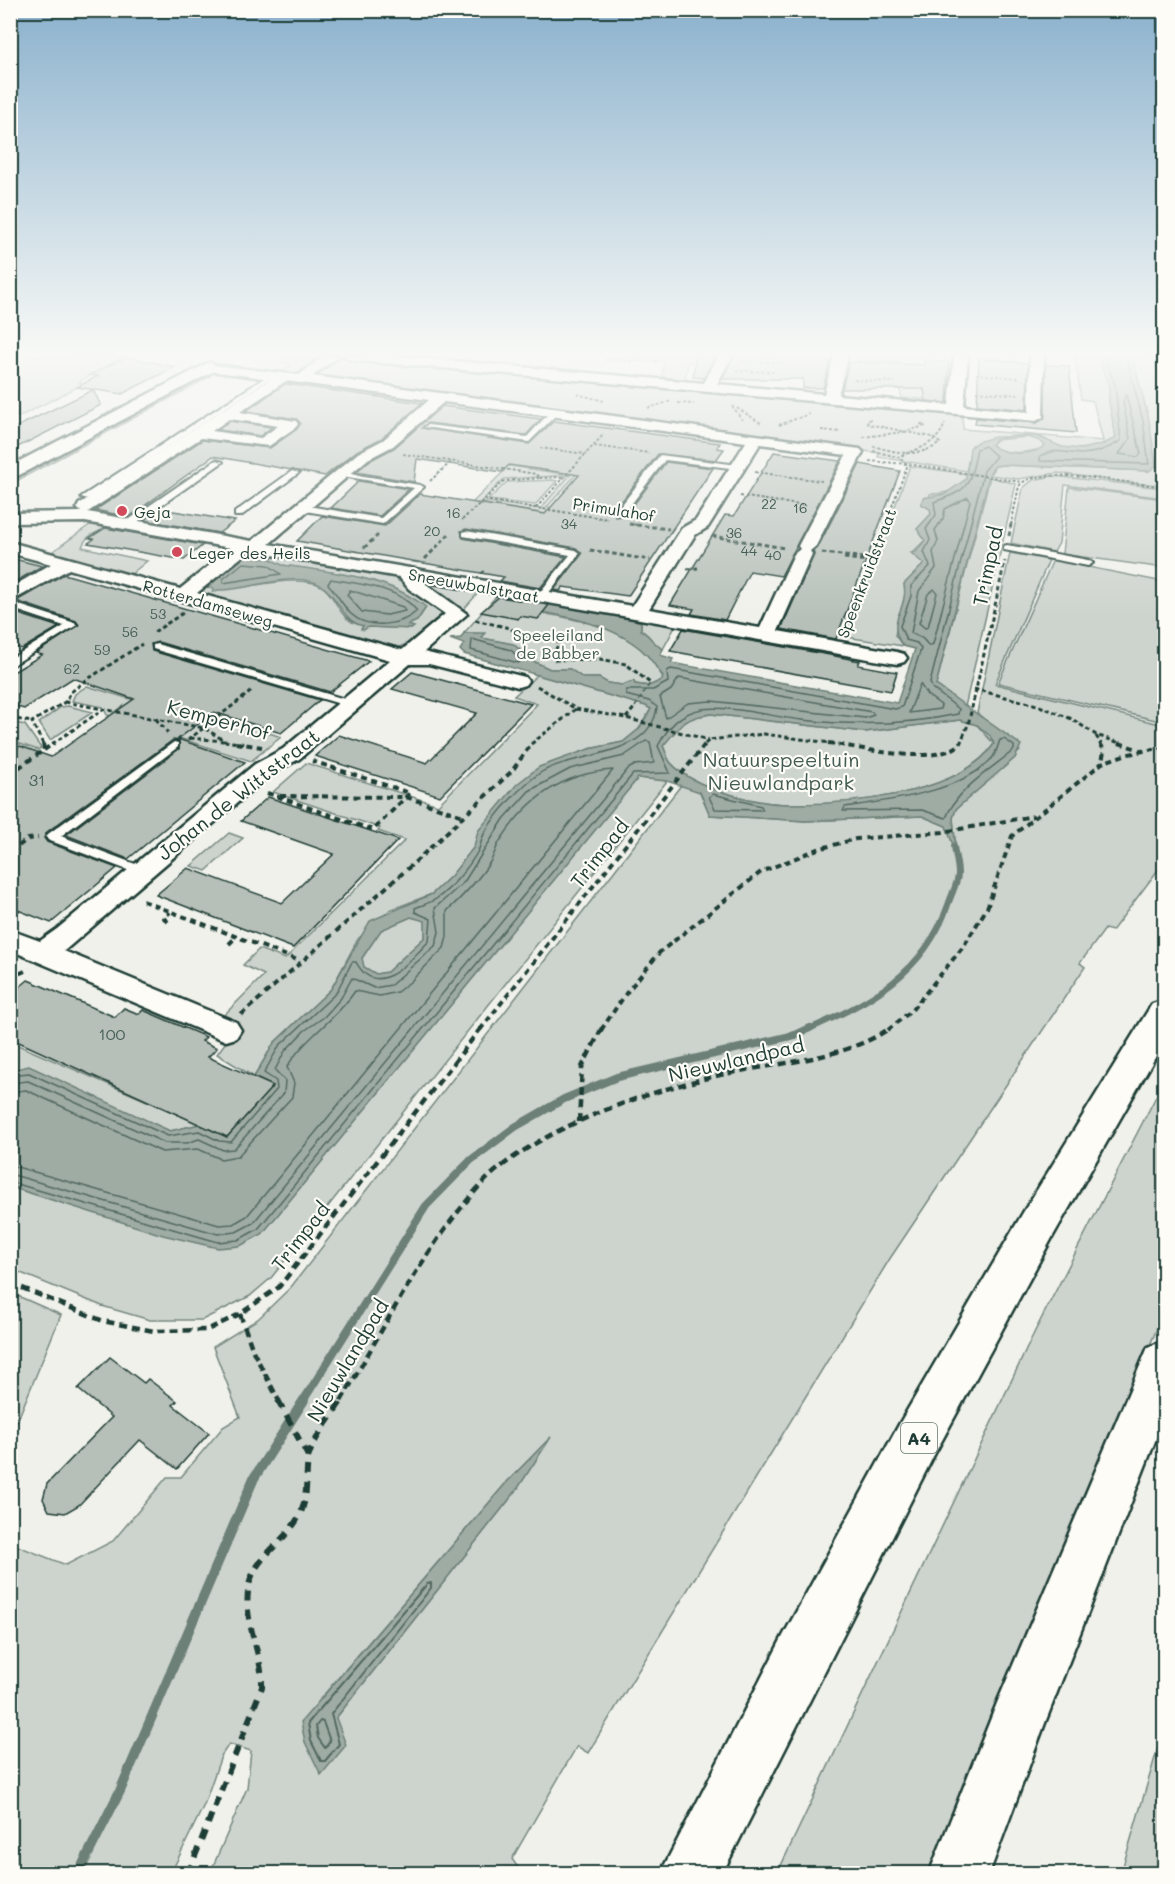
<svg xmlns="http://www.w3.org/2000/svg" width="1175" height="1884" font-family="Mali,sans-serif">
  <rect width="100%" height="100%" fill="#f0f1eb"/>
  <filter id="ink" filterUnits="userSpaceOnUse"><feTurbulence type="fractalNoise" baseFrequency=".0167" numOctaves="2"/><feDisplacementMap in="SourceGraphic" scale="12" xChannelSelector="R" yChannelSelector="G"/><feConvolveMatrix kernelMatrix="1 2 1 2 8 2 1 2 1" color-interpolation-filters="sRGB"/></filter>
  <g filter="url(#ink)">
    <g fill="#cdd3cd" stroke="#768880" stroke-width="1.5" fill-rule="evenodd">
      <path d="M10 356H124L79 382 83 384 19 417 11 415Z"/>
      <path d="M285 356 316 360 298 374 281 371 291 365 280 361Z"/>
      <path d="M619 356H696L695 362H688L685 379 662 377 664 361 618 359Z"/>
      <path d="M854 356H928L929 381 922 382 926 399 902 398 897 381 902 374 899 361 855 359Z"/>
      <path d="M1075 356H1098L1109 386V402L1116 438C1098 447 1072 454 1053 444 1046 441 1044 436 1036 436 1014 434 992 438 972 445L966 471 878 457 879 453 307 378 341 357 962 413 963 429 1103 441 1093 401 1081 399Z"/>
      <path d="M1132 356H1152L1164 393V485L1129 483 1058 473 1018 479 990 475 995 466 1003 465 1149 471V420Z"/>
      <path d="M210 377 11 484C16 474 193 378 210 377Z"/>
      <path d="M605 428 617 429 547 507 674 528 670 534 485 504 479 506 487 502 540 509 570 475 504 479 419 563 413 562 504 471 390 454 396 449 563 474Z"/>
      <path d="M1028 437 1040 439 1045 445 1044 448C1026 453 1007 456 991 445L995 440Z"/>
      <path d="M910 466 967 474C964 490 944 494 930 494L931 514 917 529 925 540 912 553 924 564 904 584 905 594 895 635 903 646 846 637Z"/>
      <path d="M1052 476 1164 488V498L1065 485 1059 543 1054 552 1011 543 1023 488 1033 480Z"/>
      <path d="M990 477 1016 484 965 707 936 685Z"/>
      <path d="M553 480 557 481 535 505 488 500 507 482Z"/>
      <path d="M1069 487 1164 499V568L1062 554Z"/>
      <path d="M91 524 111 527C99 532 87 533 82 547L147 561 130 575 52 552Z"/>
      <path d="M246 550 398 577V581L421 591 448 614 411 648 404 645 394 649 205 598 209 594 197 592 203 587C240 594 277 575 314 583 334 587 336 614 352 622 373 631 391 625 412 629L407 625 417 621 426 608C388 575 329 572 282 565L270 559V557L241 556Z"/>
      <path d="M1010 553 1049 560 995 684 1164 725V862L1112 931 1105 929 1080 963 1085 967 889 1260 588 1753 577 1746 512 1859 519 1869 517 1873H210L247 1788 251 1751 229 1744 221 1756 204 1805 171 1873H11L10 1536 15 1545 66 1565 113 1541 167 1477H181L223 1427 240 1417 213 1347 258 1319 291 1287 682 784 700 792 710 815 805 821 922 816 946 826 956 850 953 818 956 809 1020 751 977 713ZM548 1440 516 1491 336 1718 320 1699 506 1483Z"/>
      <path d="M1053 560 1164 582V722L998 683Z"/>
      <path d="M417 581 479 592 464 609 452 605 441 594Z"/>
      <path d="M513 608C557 616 613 621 646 654 652 660 657 669 663 677L662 680 649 686 635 684 634 681 622 685 607 683 599 678H583L570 669H550L533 661 513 644 481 638 484 634 464 633 485 609Z"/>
      <path d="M614 614 676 625 663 649 655 645 641 631V622Z"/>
      <path d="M537 675 646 706 651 709 639 729 623 742 589 749 571 757 492 815 478 831 474 847 451 876 432 894 390 910 358 939 331 989 274 1043 254 1077 217 1054 234 1031 217 1022 264 975 243 965 259 949 285 959 405 840 378 831 380 828 273 792 306 763 438 805 537 704 514 696Z"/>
      <path d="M87 686 206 722 218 715 281 737 251 761 107 715 103 707 72 701 75 694Z"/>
      <path d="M68 706 93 712 50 740 39 723 61 707Z"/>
      <path d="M711 714 865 732 960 720 977 725 994 744C959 796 844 805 785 804 753 803 694 788 671 763 667 759 666 752 663 746 680 726 684 717 711 714Z"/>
      <path d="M11 722 25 725 41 748 38 750 11 741Z"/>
      <path d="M638 778 667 781 271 1278 250 1296 202 1320H150L102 1306 11 1269 10 1187 163 1234H262Z"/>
      <path d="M229 833 243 838 206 871 191 866Z"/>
      <path d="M411 917 426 921 425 937 387 972 376 974 363 967 362 958 381 930Z"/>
      <path d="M11 1042 200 1124 170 1131 16 1068 11 1070Z"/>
      <path d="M1164 1081V1312L1132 1387 945 1873 777 1874 1035 1331Z"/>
      <path d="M11 1293 61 1315 11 1436Z"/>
      <path d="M1164 1727V1873H1121Z"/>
    </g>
    <g fill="#9faca4" stroke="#6c8077" stroke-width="1.5" fill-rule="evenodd">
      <path d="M1098 356H1132L1149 420 1156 466 1149 471 1003 465 995 466 990 472 936 685 1021 745 1015 758 956 809 953 818 956 853 946 826 922 816 805 821 710 815 700 792 667 781 638 778 262 1234 240 1246 218 1248 163 1235 11 1187V1070L29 1066 170 1131 200 1124 227 1137 273 1086 254 1077 274 1043 331 989 370 921 432 894 451 876 474 847 478 831 517 784 539 767 589 749 623 742 639 729 651 709 646 706 464 654 460 650 464 644 450 639 461 638 464 633H485L482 638 513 644 533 661 550 669H570L583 678H599L608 683 622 685 634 681 635 684 649 686 662 680 663 676C657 669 652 660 646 654 612 619 532 607 485 609L498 594 614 614 641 622V630C651 636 653 644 663 649L660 655 673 659 671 663 897 703 915 649 903 646C884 620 909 611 904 584L924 564 911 553 916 552 925 540 917 529 931 514 930 509 921 504 923 498 945 494 966 479 970 448 977 442 995 437 1036 436 1062 447 1082 449 1104 444 1116 438 1109 402V386ZM1010 437C1024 437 1035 436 1045 445 1033 457 1005 455 991 445L995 440ZM711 714 865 732 960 720 977 725 990 736 994 744C959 796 844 805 785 804 753 803 693 788 671 763 667 759 666 751 663 746 680 726 684 717 711 714ZM411 917 425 921V937L387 972 376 974 364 967 362 958 381 930Z"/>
      <path d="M241 556 268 559 270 557H273L270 559 282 565C331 572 385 576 426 607L417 621 408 625 414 627 411 629 368 627 364 630 361 629 363 626C341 621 339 596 320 585 294 570 246 591 218 590L214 592H212L214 589 203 587Z"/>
      <path d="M551 1437 516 1491 336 1718 346 1745 321 1775 305 1742 301 1722 506 1483Z"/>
    </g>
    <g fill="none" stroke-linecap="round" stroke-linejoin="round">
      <g stroke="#526961" stroke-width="1.5">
        <path d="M1104 356 1115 385 1121 441C1109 448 1096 454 1081 454 1065 453 1055 448 1040 456V461L1149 464 1143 421 1126 356"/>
        <path d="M1126 395 1141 454 1138 457 1119 454 1130 439 1123 401Z"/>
        <path d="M968 497 970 501 933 644 929 646 922 638 911 633 919 591 936 568 933 552 938 541 935 530 943 519 945 509Z"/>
        <path d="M243 563 268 565 281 574 223 583V579Z"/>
        <path d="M331 579C359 584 399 587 417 611 401 626 368 630 351 614 342 605 337 593 328 584Z"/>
        <path d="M934 589 937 593 928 627 925 628 919 623 928 594Z"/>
        <path d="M350 590 403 607 405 611 387 615 362 612 347 595Z"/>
        <path d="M472 639 511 650 522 661 518 663 471 650Z"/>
        <path d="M679 678 872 712 874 715 865 718 711 701 688 703 666 718 660 697 671 690Z"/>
        <path d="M920 684 927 695 941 705 940 709 909 713Z"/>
        <path d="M1004 739 1014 746V750C991 769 957 789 946 818L922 810 843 811 845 807C887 801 964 792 993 757 996 753 998 745 1000 740Z"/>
        <path d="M713 794 761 806 763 810 715 809 709 797Z"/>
        <path d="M10 1075 29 1073 168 1136 199 1131 219 1141 231 1142 277 1089 276 1081 264 1073 279 1046 336 993 352 962H356C377 1001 409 962 429 941L431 919 415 912V908C422 905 430 903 436 899 451 889 469 867 478 851 481 846 481 839 484 834 495 814 522 785 540 773 574 751 651 759 657 707L649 701 626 695V690H653L668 682 667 671 671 669 895 709 902 707 921 649 917 643 906 640 900 626 911 596V586L930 566 924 552 930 540 926 529 936 515 934 502C971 489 969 486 977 449L985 446 996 456 984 471 930 683 933 689 959 709 958 714C906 725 855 726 802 720 775 717 727 705 702 709 680 713 668 727 658 746L670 773 633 774 258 1229 238 1240 218 1242 10 1182"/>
        <path d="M10 1083 28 1081 165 1143H187L199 1139 223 1150 234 1149 284 1093 285 1081 275 1070 285 1051 304 1031 324 1017 341 998 352 978 374 988 391 985 435 946 439 932 435 908 464 882 504 819 529 791 570 769 624 756 646 741 650 742 654 763 635 765 628 769 253 1223 236 1232 218 1234 10 1174"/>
        <path d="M10 1092 26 1090 162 1152 198 1149 221 1159 238 1156 292 1097 294 1083 287 1067C305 1037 336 1020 355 991L380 996 397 992 410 982 444 948 447 937V911C463 896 478 881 490 862 494 856 496 847 500 841 527 799 562 773 613 770L247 1216 233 1224 219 1225 10 1165"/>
      </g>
      <g stroke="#526961" stroke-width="2">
        <path d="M431 1583V1588L331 1714 339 1744 325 1761H321L311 1741 308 1723 427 1584Z"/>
        <path d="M320 1721 323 1722 330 1741 325 1748 318 1738 316 1726Z"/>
      </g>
      <path stroke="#6c8077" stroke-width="6" d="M807 1030C870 1002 924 974 948 905 951 895 958 883 958 874 958 865 955 855 954 846"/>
      <path stroke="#6c8077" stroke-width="8" d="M303 1401 426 1206 471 1160 515 1127 564 1099 617 1077 795 1035 810 1028"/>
      <path stroke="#6c8077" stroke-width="10" d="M78 1874 120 1791 254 1478 304 1400"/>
      <path stroke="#455e56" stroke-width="1.5" stroke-dasharray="4.5 3" stroke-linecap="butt" d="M635 707 650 683"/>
    </g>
    <g fill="#b6bfb8" stroke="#1f3d34" stroke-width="1.5">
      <path d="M696 356H715L704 378 693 377Z"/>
      <path d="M734 356H826V361H830L823 388H803V379H722Z"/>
      <path d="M127 357 175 367 122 394 77 387 98 376 89 375Z"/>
      <path d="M979 359 1028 363 1027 410 977 405Z"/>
      <path d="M924 361 949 362 947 403 926 401 924 389H842L849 362 925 365Z"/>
      <path d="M1046 365 1069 366 1076 433 975 424 976 418 1036 423 1044 419Z"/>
      <path d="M285 384 422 403 382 438 357 451 325 476 213 456 129 517 95 510 202 440 270 448 297 429 300 423 296 419 246 411Z"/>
      <path d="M93 390 101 405 10 451V430Z"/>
      <path d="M442 406 541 419 526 435 428 423 422 428 529 444 554 421 720 443 717 448 724 449 716 460 658 454 615 510V517L625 516 666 462 713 468 628 596 563 587 560 591 554 590 582 554 576 548 466 529 461 531 463 538 566 557 540 588 500 581 504 577 481 573 484 571 481 573 297 541 322 516 385 526 420 494 545 514 579 475 509 465 502 472 417 459 414 482 356 472 369 461 394 448Z"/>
      <path d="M230 421 272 427 260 436 218 430Z"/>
      <path d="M774 452 840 461 781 576 750 571 725 620 691 614 694 609 670 605 725 515 734 516Z"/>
      <path d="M860 464 900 471 836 639 781 629 814 555 813 551 818 547Z"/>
      <path d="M359 481 409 489 380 516 331 508Z"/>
      <path d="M160 509 180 512 235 521 219 533 144 520Z"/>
      <path d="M105 528 203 545 184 560 88 543 94 539 89 538Z"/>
      <path d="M10 558 42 566 10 585Z"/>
      <path d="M64 574 369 661 330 692 158 642 151 644 152 651 320 700 281 733 214 712 178 739 245 762 128 859 66 835 179 749V741L173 740 47 832 44 838 47 842 117 868 51 923 10 907V790L16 786 10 784V751L20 746 51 757 134 699 73 678 24 709 10 705V674L42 655 36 653 79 625 76 621 16 601Z"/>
      <path d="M499 597 549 605 538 619 520 616 518 619 481 612Z"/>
      <path d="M10 611 59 627 22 649 10 645Z"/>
      <path d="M683 629 830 655 860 661 858 665 897 672 891 691 670 651Z"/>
      <path d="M412 672 531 704 440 796 315 756 339 735 427 763 477 713 392 689Z"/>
      <path d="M268 797 398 840 293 948 156 895 188 868 282 903 334 854 241 821Z"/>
      <path d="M28 980 115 1017 124 1008 139 1014 143 1010 206 1037 202 1041 217 1048 208 1057 273 1086 227 1137 10 1038V995Z"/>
      <path d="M110 1357 144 1383 148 1379 177 1401 173 1405 209 1433 177 1469 140 1440 79 1505 65 1513 49 1511 43 1499 47 1484 112 1417 78 1389Z"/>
    </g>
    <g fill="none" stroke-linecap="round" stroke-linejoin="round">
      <defs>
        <g id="lane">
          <path d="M269 375 274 376 88 499 81 497Z"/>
          <path d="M551 411 558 413 529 442 424 427 428 425 527 437Z"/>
          <path d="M660 455 738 465 742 467 738 469 665 460 623 515H617V511Z"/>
          <path d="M216 460 223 462 130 527H124V523Z"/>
          <path d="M292 471 299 473 241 516H235V512Z"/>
          <path d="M339 472 420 485 424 487 383 524 299 510V506L302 505 381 518 414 488 342 476H339Z"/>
          <path d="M466 531 576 550 580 553 544 599 541 600 536 597 570 555 463 536V532Z"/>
          <path d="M1007 545 1088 560 1093 563 1088 566 1004 550V546Z"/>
          <path d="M10 602 75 623 77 625 10 667V659L64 626 10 608Z"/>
          <path d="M157 644 355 702 356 704 351 707 347 706 153 649V645Z"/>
          <path d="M174 742 178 743V747L61 836 146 868 148 871 146 874H138L48 840 46 837 48 834Z"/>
        </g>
        <g id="street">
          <path d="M323 356H339L313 376 860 449 863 452 816 546 810 551 812 554 778 631 897 652 904 654 907 658 904 662 897 664 422 581 467 614 424 652 525 677 528 681 525 685 518 687 429 664H410L299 759 271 774 64 951 236 1022 241 1030 236 1038 226 1041 10 950V930L40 941 57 929 255 764 283 749 390 660 69 569 10 602V588L51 564 10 553V542L180 589 231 548 85 522 10 523V513L81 512 77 508 79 504 270 379 210 371 203 367 205 364 299 375ZM286 381 429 400 383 440 358 453 252 541 88 512 201 438 269 446 296 427 298 424 296 421 240 412ZM444 402 746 442 696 520 682 528 632 606 269 544 368 459 393 446ZM229 419 278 426 261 438 212 431ZM760 444 846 455 798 546 800 549 794 554 760 628 649 609 695 535 708 527ZM249 551 399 577 409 589 445 614 402 650 197 593Z"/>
          <path d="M344 356H397L704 383 718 356H732L717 384 824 394 834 356H848L838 395 949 405 954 356H968L964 406 1029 412 1030 356H1044L1043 417 1036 421 351 360Z"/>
        </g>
        <path id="secondary" d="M210 362 218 367 216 370 10 480V466Z"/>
        <g id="highway">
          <path d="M1164 1000V1042L1053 1236 934 1455 722 1874H660L783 1636 901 1421 1024 1211 1152 1004Z"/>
          <path d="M1164 1341V1418L1045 1723 989 1874H929L997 1703 1148 1347Z"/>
        </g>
      </defs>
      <use href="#lane" stroke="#1f3d34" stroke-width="4"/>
      <use href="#street" stroke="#1f3d34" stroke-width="5"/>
      <use href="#secondary" stroke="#1f3d34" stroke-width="5"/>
      <use href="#highway" stroke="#1f3d34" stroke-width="5"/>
      <g stroke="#1f3d34" stroke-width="2" stroke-dasharray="3 2" stroke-linecap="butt">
        <path d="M1159 356 1164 376"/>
        <path d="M978 358 1018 361"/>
        <path d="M604 360 660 362"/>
        <path d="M741 361 785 363"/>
        <path d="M857 361 898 362"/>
        <path d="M112 364 127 356"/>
        <path d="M736 371 774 372"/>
        <path d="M976 374 1019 378"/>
        <path d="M854 380 895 382"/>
        <path d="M976 391 1019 395"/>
        <path d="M577 394 604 401"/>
        <path d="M678 403 694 404"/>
        <path d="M732 406 744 422"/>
        <path d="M648 408 672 401"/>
        <path d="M737 408 761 423"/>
        <path d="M871 419 867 421 868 424 932 437 940 443C919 458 897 453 873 446"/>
        <path d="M779 425 809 414"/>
        <path d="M821 430 841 432"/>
        <path d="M903 432 925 426 919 423"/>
        <path d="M863 437 903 432"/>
        <path d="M594 446 649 453"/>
        <path d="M540 448 586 454"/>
        <path d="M873 451 898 457"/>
        <path d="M403 454 536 474 539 478 563 477"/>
        <path d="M869 461 908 464 1022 482"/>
        <path d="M907 464 898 457C917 449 939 444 945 423"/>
        <path d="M755 472 822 481"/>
        <path d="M430 481 451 462"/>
        <path d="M740 496 806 506"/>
        <path d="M484 500 608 519"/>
        <path d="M536 508 604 434"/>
        <path d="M462 520 504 481 539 478"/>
        <path d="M629 524 638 525"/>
        <path d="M885 525 908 464"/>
        <path d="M1011 525 1019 486C1035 463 1136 486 1164 486"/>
      </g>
      <g stroke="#1f3d34" stroke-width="3" stroke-dasharray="4.5 3" stroke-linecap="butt">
        <path d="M629 524 669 529"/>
        <path d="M712 536 785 548"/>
        <path d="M1009 536 1011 524"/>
        <path d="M364 548 378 535"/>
        <path d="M590 550 650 560"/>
        <path d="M822 553 859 557 870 561"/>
        <path d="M844 558 866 561"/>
        <path d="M425 559 451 532"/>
        <path d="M687 569 698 568"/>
        <path d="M475 620 510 628 521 637 530 639 554 636 559 639 553 660 600 659 626 664 650 683"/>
        <path d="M844 631 885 524"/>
        <path d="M154 632 183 613"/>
        <path d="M537 686 576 709 626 718 709 740"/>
        <path d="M974 689 1037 705 1072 719 1096 735 1123 744"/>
        <path d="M65 702 204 728 225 741 246 744"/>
        <path d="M10 718 32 722"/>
        <path d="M626 718 635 707"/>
        <path d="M156 719 168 733"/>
        <path d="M1096 736 1101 744"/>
        <path d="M190 738 224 741"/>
        <path d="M188 740 253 690"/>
        <path d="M43 744 32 722 65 702 71 692 85 681 142 644"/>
        <path d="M52 744 104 709"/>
        <path d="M531 744 576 709"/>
        <path d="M705 744 709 740 764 734 838 744"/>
        <path d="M960 744 968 725 1005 561"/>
      </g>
      <g stroke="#1f3d34" stroke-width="4" stroke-dasharray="6 4.5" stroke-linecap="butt">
        <path d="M236 743 262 747"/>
        <path d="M828 743C860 747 937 768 961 743"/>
        <path d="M1100 743 1104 750 1102 763"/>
        <path d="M1119 743 1143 751"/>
        <path d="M44 750 54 743"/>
        <path d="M10 774 44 750 43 743"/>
        <path d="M267 793 373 830 410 793 312 761"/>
        <path d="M280 796 406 797 463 816"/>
        <path d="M10 852 28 839 38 838"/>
        <path d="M143 901 300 961"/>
        <path d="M168 922 164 918 170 912"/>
        <path d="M229 944 236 937"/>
        <path d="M10 978 29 969"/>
        <path d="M241 1015 414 863 512 771 532 743"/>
        <path d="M480 1030 706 743"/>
        <path d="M601 1030 627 992 660 952 761 872 818 849 856 839 943 832 1034 816"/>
        <path d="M888 1030 911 1011 963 947 987 908 1012 836 1102 763 1124 755 1164 747"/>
      </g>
      <g stroke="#1f3d34" stroke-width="4.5" stroke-dasharray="8 5" stroke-linecap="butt">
        <path d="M579 1122 582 1067 602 1028"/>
        <path d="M10 1283 103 1321 154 1331 207 1330 240 1314 279 1287 481 1028"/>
        <path d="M240 1314 253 1351 279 1401"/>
        <path d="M341 1401C383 1330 421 1253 476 1190 527 1132 641 1093 716 1076 770 1063 843 1061 890 1028"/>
      </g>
      <g stroke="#1f3d34" stroke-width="6" stroke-dasharray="10 8" stroke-linecap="butt">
        <path d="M278 1400 308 1456"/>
        <path d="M188 1874 262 1687C263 1655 244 1624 248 1592 251 1558 283 1545 298 1518 309 1499 305 1480 308 1459 310 1444 333 1414 342 1400"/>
      </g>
      <use href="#lane" fill="#fdfcf7" fill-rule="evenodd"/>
      <use href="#street" fill="#fdfcf7" fill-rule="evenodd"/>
      <use href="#secondary" fill="#fdfcf7" fill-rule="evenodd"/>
      <use href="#highway" fill="#fdfcf7" fill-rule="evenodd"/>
    </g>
  </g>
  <linearGradient id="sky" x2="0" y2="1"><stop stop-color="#8bb1cd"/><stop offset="0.57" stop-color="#f8f9f6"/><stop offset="1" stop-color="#f8f9f6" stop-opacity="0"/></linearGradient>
  <rect width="1175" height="620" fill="url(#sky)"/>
  <g fill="#d1495b" stroke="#fdfcf7" stroke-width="2">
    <circle cx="122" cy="511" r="6"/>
    <circle cx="177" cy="552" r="6"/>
  </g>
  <g text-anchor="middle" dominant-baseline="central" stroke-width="4.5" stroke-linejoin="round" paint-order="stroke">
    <g font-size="14" fill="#455e55">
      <text x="769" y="503">22</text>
      <text x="800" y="507">16</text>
      <text x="453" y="512">16</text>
      <text x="569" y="523">34</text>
      <text x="432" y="530">20</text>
      <text x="734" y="532">36</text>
      <text x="749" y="550">44</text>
      <text x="773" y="554">40</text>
      <text x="158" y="613">53</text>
      <text x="130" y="631">56</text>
      <text x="102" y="649">59</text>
      <text x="72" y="668">62</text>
    </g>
    <g font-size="16" fill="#1f3d34" stroke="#fdfcf7">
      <text transform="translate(614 509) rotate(9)">Primulahof</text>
      <text transform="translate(866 573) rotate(-69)">Speenkruidstraat</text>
      <text transform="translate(474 585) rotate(10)">Sneeuwbalstraat</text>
      <text transform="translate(208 603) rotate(16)">Rotterdamseweg</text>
    </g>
    <g font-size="16" fill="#1f3d34" stroke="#fdfcf7" text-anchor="start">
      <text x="134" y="511">Geja</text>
      <text x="189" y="552">Leger des Heils</text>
    </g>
    <g font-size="16" fill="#425b53" stroke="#fdfcf7">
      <text x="558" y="634">Speeleiland<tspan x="558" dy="18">de Babber</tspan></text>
    </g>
    <g font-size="16" fill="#455e55">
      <text x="37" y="779">31</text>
      <text x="112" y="1033">100</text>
    </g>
    <rect fill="#fdfcf7" stroke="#62766e" stroke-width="1.5" x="901" y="1423" width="36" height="30" rx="4.5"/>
    <g font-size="18" font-weight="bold" fill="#1f3d34">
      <text x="919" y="1438">A4</text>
    </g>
    <g font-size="20" fill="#1f3d34" stroke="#fdfcf7">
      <text transform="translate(987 566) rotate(-78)">Trimpad</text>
      <text transform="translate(219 719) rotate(15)">Kemperhof</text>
      <text transform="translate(238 794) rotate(-38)">Johan de Wittstraat</text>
      <text transform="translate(599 853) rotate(-52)">Trimpad</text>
      <text transform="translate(736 1059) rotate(-13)">Nieuwlandpad</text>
      <text transform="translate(300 1236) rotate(-52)">Trimpad</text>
      <text transform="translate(347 1360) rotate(-59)">Nieuwlandpad</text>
    </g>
    <g font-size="20" fill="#425b53" stroke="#fdfcf7">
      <text x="781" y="759">Natuurspeeltuin<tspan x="781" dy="23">Nieuwlandpark</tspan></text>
    </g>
  </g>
  <rect width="1175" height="1884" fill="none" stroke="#fdfcf7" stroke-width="36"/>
  <rect x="18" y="18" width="1139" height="1848" fill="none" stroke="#1f3d34" stroke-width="2" filter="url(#ink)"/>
</svg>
